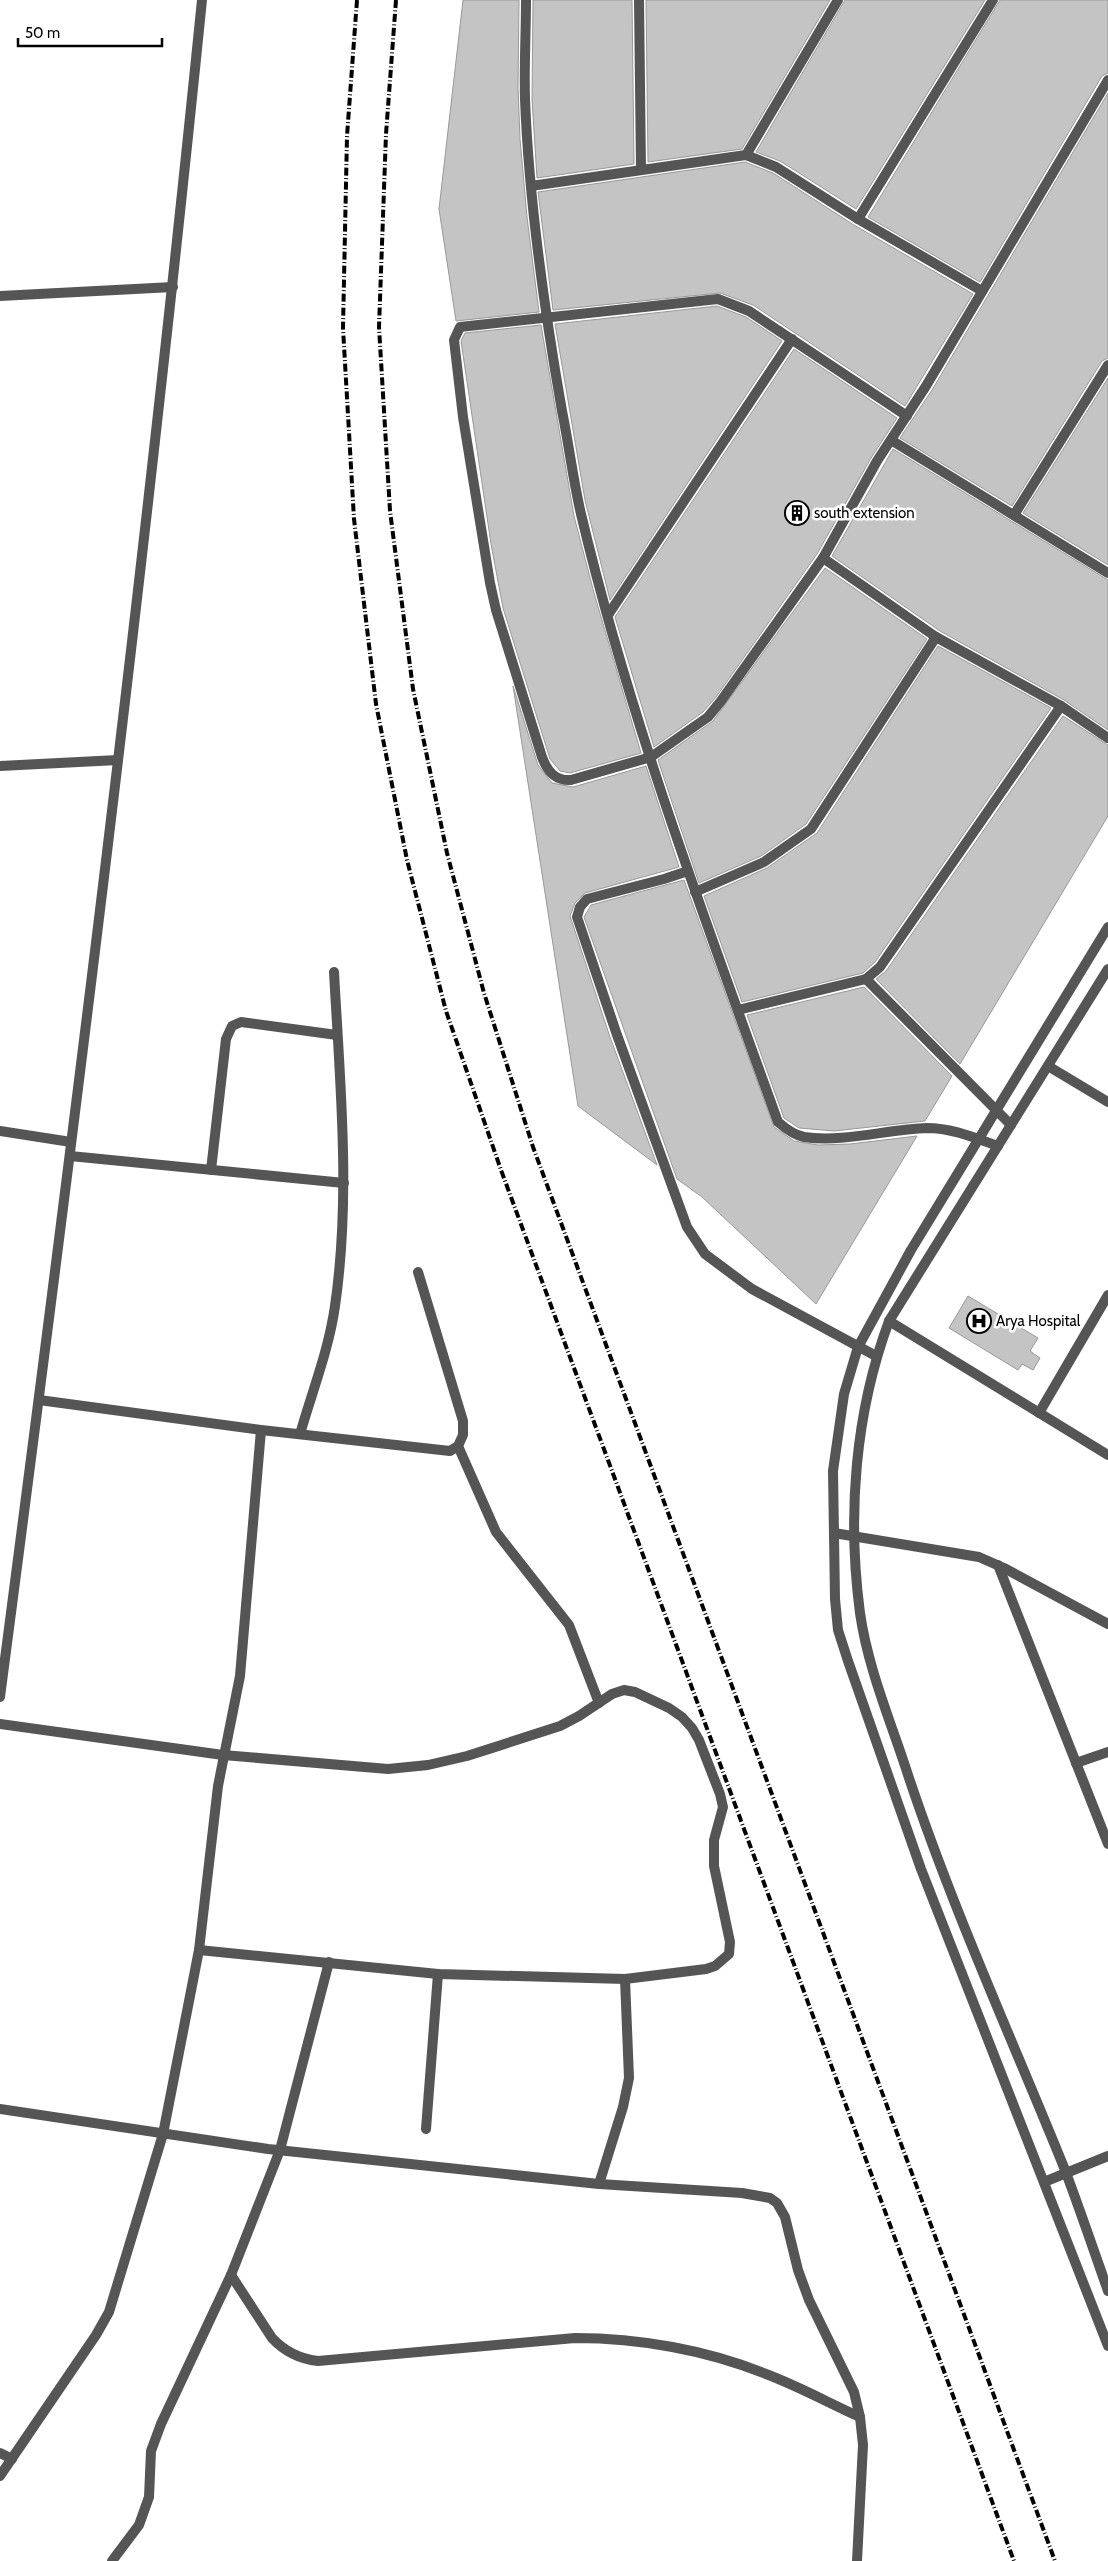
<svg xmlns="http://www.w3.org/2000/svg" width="1108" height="2561" font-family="Cabin,sans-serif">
  <rect width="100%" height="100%" fill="#fff"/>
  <g fill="#c4c4c4" stroke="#999">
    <path d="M463 0H519L518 87 520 139 527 217 539 312 456 321 439 209Z"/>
    <path d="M533 0H632L634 164 537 178 532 99Z"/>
    <path d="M646 0H830L742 149 648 162Z"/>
    <path d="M845 0H985L856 209 780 161 756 152Z"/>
    <path d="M1000 0H1108V73L1102 76 980 282 868 217Z"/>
    <path d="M1108 93V358L1102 361 1012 506 900 438 932 390Z"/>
    <path d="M745 162 773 173 854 225 973 294 905 406 753 305 720 293 553 310 538 192Z"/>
    <path d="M717 306 746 317 782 341 610 600 585 500 555 324Z"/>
    <path d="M541 325 574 516 594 593 641 753 570 773 560 771 550 759 503 608 491 544 461 341 465 333Z"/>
    <path d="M794 349 897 418 871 458 817 554 716 697 703 712 654 747 615 617Z"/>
    <path d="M1108 378V565L1023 513Z"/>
    <path d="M893 449 1108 580V730L1064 700 940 631 832 556Z"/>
    <path d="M825 568 927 639 806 824 761 856 699 883 658 760 713 721Z"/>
    <path d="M938 646 1051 708 875 962 863 973 742 1002 704 896 767 868 817 833Z"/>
    <path d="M513 686 538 765 552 783 573 787 646 766 679 867 585 893 575 903 570 916 610 1037 657 1165 578 1106Z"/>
    <path d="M1063 716 1108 745V816L960 1064 876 979 886 971Z"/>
    <path d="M684 880 774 1127 794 1141 818 1145 850 1144 917 1136 816 1304 702 1197 677 1179 584 917 591 905Z"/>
    <path d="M864 987 952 1076 925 1121 834 1131 799 1128 784 1118 747 1015Z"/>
    <path d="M968 1296 1038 1338 1030 1351 1040 1358 1033 1370 1022 1364 1018 1370 949 1328Z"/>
  </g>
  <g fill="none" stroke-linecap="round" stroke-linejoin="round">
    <g stroke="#555" stroke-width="10">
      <path d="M526 0C526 33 524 66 525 99 529 203 544 308 562 411 569 445 573 480 581 514 630 721 706 922 778 1122 786 1129 794 1135 804 1137 843 1143 888 1129 927 1128 952 1128 975 1138 998 1146"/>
      <path d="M639 0 641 169"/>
      <path d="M746 155 838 0"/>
      <path d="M531 186 746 155 776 167 858 219 982 291"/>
      <path d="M858 219 993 0"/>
      <path d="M0 296 173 287"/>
      <path d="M907 416 749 311 718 299 460 327 454 340 463 417 490 583 496 610 542 757C547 771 555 781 571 780L651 757 708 717 721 701 823 558 877 461 926 386 1108 80"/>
      <path d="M891 440 1108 573"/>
      <path d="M1014 515 1108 365"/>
      <path d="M823 558 936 637 1061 706 1108 738"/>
      <path d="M608 615 792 339"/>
      <path d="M0 766 118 760"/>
      <path d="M688 871 664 879 587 899 580 907 577 917 617 1035 687 1227 705 1254 752 1289 876 1356"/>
      <path d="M695 892 764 862 811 829 936 637"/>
      <path d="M866 979 1011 1125"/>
      <path d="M738 1010 866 979 880 967 1061 706"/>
      <path d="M1048 1066 1108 1102"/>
      <path d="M0 1131 71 1142"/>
      <path d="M70 1156 344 1183"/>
      <path d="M211 1170 226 1039 232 1026 241 1022 337 1035"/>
      <path d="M889 1321 1108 1455"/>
      <path d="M39 1400 261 1430 450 1451 458 1446 463 1435V1421L418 1272"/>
      <path d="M1039 1413 1108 1295"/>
      <path d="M300 1434C312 1392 329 1349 335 1306 351 1196 340 1083 334 972"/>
      <path d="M458 1446 496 1532 569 1625 599 1703"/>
      <path d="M834 1533 979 1557 1004 1568 1108 1624"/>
      <path d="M998 1565 1108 1844"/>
      <path d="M0 1724 223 1755 388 1769 428 1765 467 1756 560 1726 579 1716 612 1694 624 1690 635 1692 669 1708 682 1717 692 1728 699 1740 720 1794 723 1807 714 1840V1866L730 1942 729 1954 715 1966 706 1969 625 1979 438 1974 199 1950"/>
      <path d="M1076 1763 1108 1752"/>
      <path d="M0 2109 268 2149 599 2184 742 2193 770 2198 777 2203 785 2217 798 2270 809 2300 854 2392 860 2417 863 2445 857 2561"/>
      <path d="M426 2129 438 1974"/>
      <path d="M1044 2182 1108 2156"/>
      <path d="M599 2184 623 2107 629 2078 625 1979"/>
      <path d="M231 2275 272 2338C285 2352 300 2359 318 2361L575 2338C639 2338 707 2350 766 2374 798 2386 829 2403 860 2417"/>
      <path d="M0 2453 12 2459"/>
      <path d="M0 2476 96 2335 109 2312 163 2134 199 1950 218 1786 240 1676 261 1430"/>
      <path d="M112 2561 139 2525 149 2497 151 2451 161 2424 231 2275 280 2150 329 1962"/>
    </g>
    <g stroke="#555" stroke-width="10">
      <path d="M1108 927 911 1250 858 1347 844 1394 833 1471 835 1599 838 1630 848 1661 921 1869 1108 2346"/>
      <path d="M1108 969 889 1321C855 1413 847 1515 860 1613 868 1669 891 1722 908 1775 953 1910 1012 2039 1065 2170 1080 2210 1094 2251 1108 2291"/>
      <path d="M0 1697C74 1132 145 567 202 0"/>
    </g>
    <g stroke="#000" stroke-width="4" stroke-dasharray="8 2.5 1 2.5" stroke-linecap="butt">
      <path d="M357 0 347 136 343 328 354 519 376 704 407 860 446 1011 501 1170 1014 2561"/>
      <path d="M396 0 386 134 379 327 390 511 413 689 447 853 484 993 533 1147 1055 2561"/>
    </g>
  </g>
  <defs>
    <symbol id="building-ring" viewBox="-11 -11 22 22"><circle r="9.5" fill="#fff" stroke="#000" stroke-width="1.5"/><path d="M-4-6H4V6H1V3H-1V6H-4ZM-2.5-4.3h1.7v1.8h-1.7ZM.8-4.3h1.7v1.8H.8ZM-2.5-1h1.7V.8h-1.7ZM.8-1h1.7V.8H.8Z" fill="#000"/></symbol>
    <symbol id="hospital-ring" viewBox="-11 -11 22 22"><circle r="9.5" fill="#fff" stroke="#000" stroke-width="1.5"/><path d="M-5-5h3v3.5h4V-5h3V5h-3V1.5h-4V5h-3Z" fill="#000"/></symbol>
  </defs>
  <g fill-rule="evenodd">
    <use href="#building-ring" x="783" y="499" width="28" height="28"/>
    <use href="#hospital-ring" x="965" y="1307" width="28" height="28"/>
  </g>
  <g text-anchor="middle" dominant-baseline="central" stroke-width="5" stroke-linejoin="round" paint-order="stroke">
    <g font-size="15" fill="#000" stroke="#fff" text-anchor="start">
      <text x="814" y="513">south extension</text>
      <text x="996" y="1321">Arya Hospital</text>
    </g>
  </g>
  <path d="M18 38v8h144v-8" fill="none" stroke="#000000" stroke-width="2.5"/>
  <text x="25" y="38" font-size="15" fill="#000000" stroke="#ffffff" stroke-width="4" paint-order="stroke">50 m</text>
</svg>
